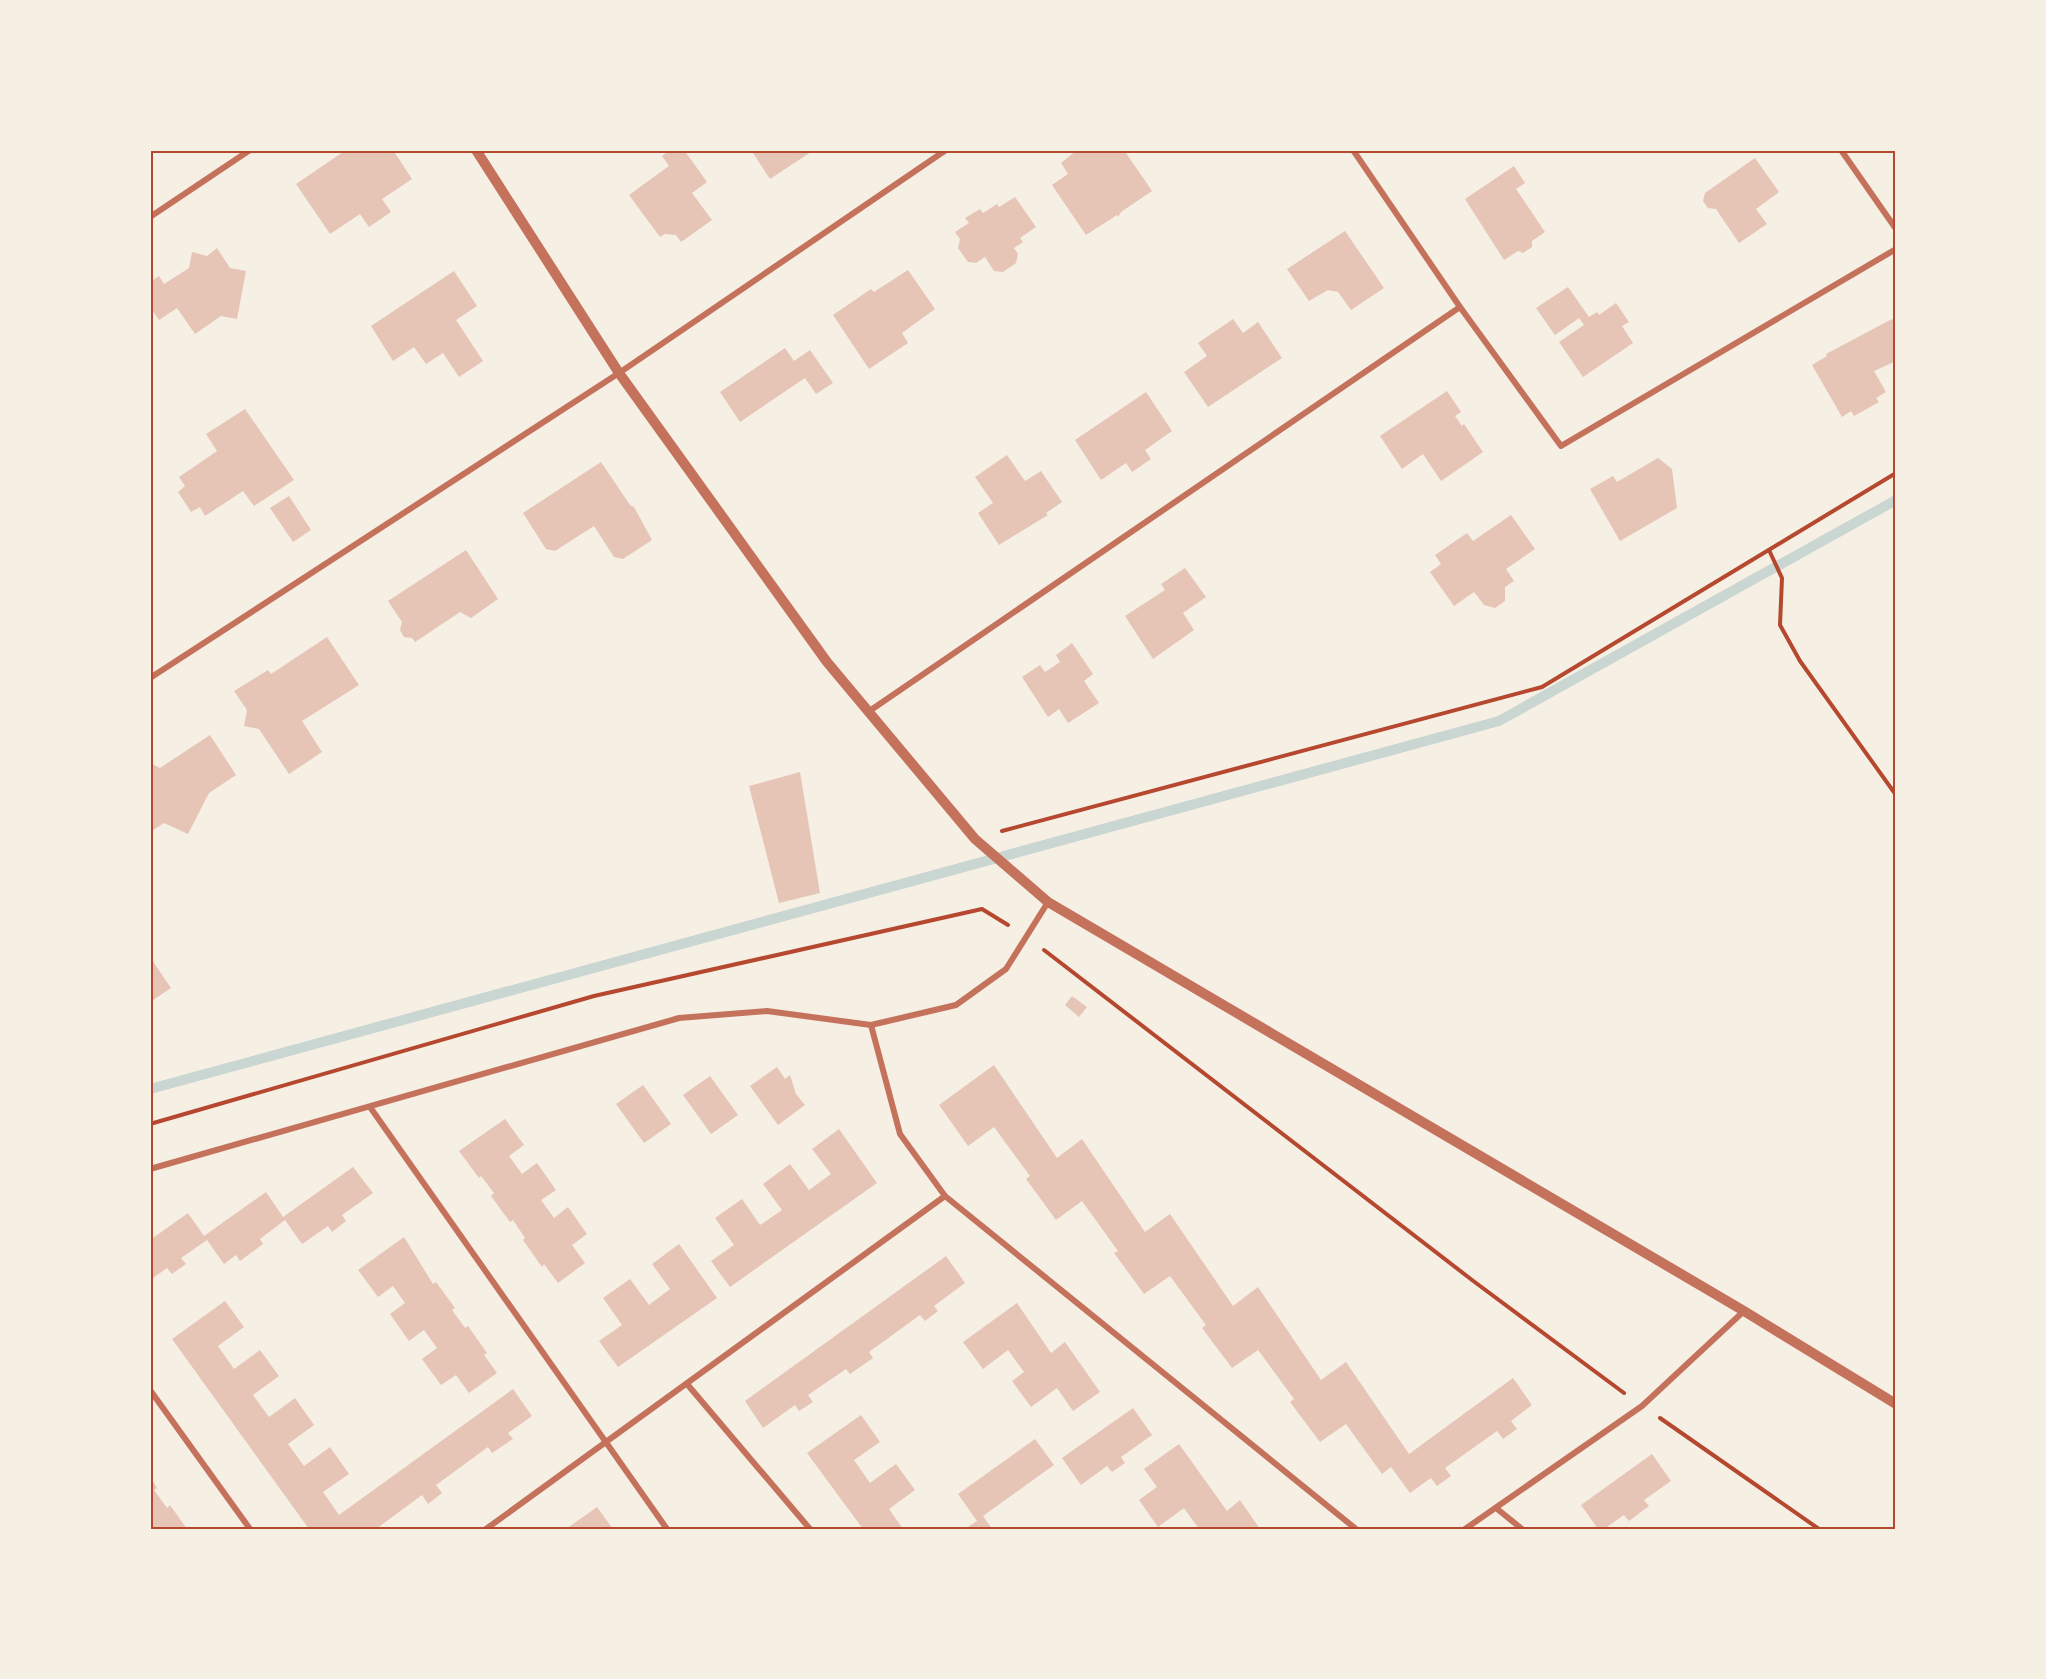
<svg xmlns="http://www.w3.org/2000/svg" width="2046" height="1679" font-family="Roboto,sans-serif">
  <rect width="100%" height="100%" fill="#f6efe4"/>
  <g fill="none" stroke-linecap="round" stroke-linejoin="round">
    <path stroke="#c9d6d2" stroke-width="10" d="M150 1089 1499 721 1896 500"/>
  </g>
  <g fill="#e6c5b7">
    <path d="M346 150H393L412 179 382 199 391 212 369 227 360 214 330 234 296 184Z"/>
    <path d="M670 150H684L707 182 692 193 712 220 681 242 676 235 665 234 660 237 629 195 669 166 662 156Z"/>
    <path d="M751 150H814L770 179Z"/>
    <path d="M1077 150H1124L1152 191 1121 212 1118 217 1117 215 1086 235 1052 185 1068 174 1061 163Z"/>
    <path d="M1755 158 1779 192 1756 209 1767 224 1739 243 1716 209 1708 208 1703 201 1705 193Z"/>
    <path d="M1514 166 1525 183 1516 189 1545 232 1532 241V247L1523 253 1518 251 1504 260 1465 199Z"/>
    <path d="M1015 197 1036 227 1020 238 1023 242 1014 248 1018 254 1016 263 1003 272 994 271 985 257 976 263 968 262 958 248 960 239 955 232 969 223 965 218 980 209 983 213 997 204 999 207Z"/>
    <path d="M1345 231 1384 288 1351 310 1338 292 1328 290 1309 301 1287 269Z"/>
    <path d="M217 248 230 268 246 271 237 319 221 316 195 334 177 308 159 320 150 307V282L159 276 164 284 189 268 192 252 207 256Z"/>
    <path d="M908 270 935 309 902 333 908 343 869 369 833 315 871 289 874 292Z"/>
    <path d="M454 271 477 306 456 320 483 361 459 377 443 353 426 364 414 347 393 361 371 326Z"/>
    <path d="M1568 287 1589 317 1597 312 1599 315 1616 303 1629 322 1622 326 1633 343 1583 377 1559 342 1584 325 1579 318 1555 335 1536 308Z"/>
    <path d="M1233 319 1243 333 1258 322 1282 358 1208 407 1184 372 1207 356 1198 343Z"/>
    <path d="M1892 319 1896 326V361L1874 371 1886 392 1876 398 1879 402 1854 416 1851 411 1842 417 1812 365 1827 356 1826 354Z"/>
    <path d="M785 348 794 361 810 350 833 383 816 394 805 378 740 422 720 392Z"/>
    <path d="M1447 391 1461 412 1455 416 1462 426 1464 424 1483 452 1441 481 1423 454 1402 469 1380 436Z"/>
    <path d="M1146 392 1172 431 1145 450 1151 459 1132 472 1126 463 1101 480 1075 440Z"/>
    <path d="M245 409 294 480 254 506 243 491 205 516 200 507 191 512 178 492 185 486 179 477 217 451 206 434Z"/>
    <path d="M1007 455 1025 481 1041 471 1062 502 1046 513 1048 515 999 545 978 513 993 503 975 477Z"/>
    <path d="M1658 458 1672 469 1677 508 1620 541 1590 489 1613 476 1617 482Z"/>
    <path d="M601 462 630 505 634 507 652 540 623 559 614 557 594 526 555 551 546 549 523 513Z"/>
    <path d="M289 496 311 530 293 542 270 508Z"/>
    <path d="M1511 515 1535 549 1506 569 1514 581 1505 587V601L1495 608 1484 605 1474 592 1454 606 1430 572 1441 564 1435 555 1467 533 1473 541Z"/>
    <path d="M466 550 498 599 471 618 460 612 415 642 412 638 404 637 400 630 402 622 388 601Z"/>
    <path d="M1185 568 1206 597 1183 613 1194 630 1153 659 1125 616 1165 590 1161 584Z"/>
    <path d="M327 637 359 685 302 721 322 752 289 774 259 729 244 726 247 710 234 691 268 670 271 674Z"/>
    <path d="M1072 643 1093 674 1084 681 1099 703 1068 723 1059 709 1048 717 1022 677 1040 665 1045 672 1060 662 1056 655Z"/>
    <path d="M210 735 236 775 209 793 188 834 164 823 150 832V763L160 768Z"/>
    <path d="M800 772 820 893 779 903 749 786Z"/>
    <path d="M150 957 171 988 150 1002Z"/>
    <path d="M1072 996 1087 1007 1079 1017 1065 1005Z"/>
    <path d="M994 1065 1057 1158 1082 1139 1145 1232 1170 1214 1233 1306 1258 1287 1321 1380 1346 1362 1409 1454 1513 1378 1532 1405 1511 1421 1517 1429 1503 1439 1497 1431 1445 1468 1451 1476 1437 1486 1431 1478 1410 1493 1391 1467 1382 1474 1346 1424 1320 1442 1290 1402 1294 1399 1258 1350 1232 1368 1202 1328 1206 1325 1170 1276 1144 1294 1114 1253 1118 1251 1082 1201 1056 1220 1026 1179 1030 1176 994 1127 968 1146 939 1105Z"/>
    <path d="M777 1067 785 1079 790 1075 796 1094 805 1105 778 1125 750 1086Z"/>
    <path d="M710 1076 738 1115 711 1134 683 1095Z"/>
    <path d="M643 1085 671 1124 644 1143 616 1104Z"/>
    <path d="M505 1119 524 1145 509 1156 522 1174 537 1163 556 1190 541 1200 554 1218 568 1207 587 1234 572 1245 585 1263 558 1283 544 1264 542 1267 523 1240 525 1238 513 1220 510 1222 491 1196 494 1193 481 1176 479 1178 459 1151Z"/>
    <path d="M839 1129 877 1183 730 1287 711 1261 734 1245 715 1218 742 1199 760 1225 782 1210 763 1184 790 1164 814 1197 809 1190 831 1174 812 1149Z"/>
    <path d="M353 1167 373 1193 342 1215 346 1221 332 1232 328 1226 302 1244 285 1220 260 1239 263 1244 240 1261 236 1255 224 1264 207 1240 181 1258 186 1264 172 1274 167 1268 150 1280V1240L188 1213 204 1236 266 1192 283 1217Z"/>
    <path d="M404 1237 433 1284 436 1282 455 1308 452 1310 465 1328 468 1326 487 1353 484 1355 497 1373 469 1393 456 1375 441 1385 422 1359 437 1348 424 1330 409 1341 390 1314 405 1303 393 1286 378 1297 358 1270Z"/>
    <path d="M679 1244 717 1298 618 1367 599 1341 622 1325 603 1298 630 1279 649 1305 670 1289 652 1264Z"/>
    <path d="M946 1256 965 1283 934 1306 938 1311 925 1321 920 1315 869 1352 873 1358 850 1374 846 1369 808 1395 813 1402 799 1411 795 1405 763 1428 745 1401Z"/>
    <path d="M225 1301 244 1327 218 1346 234 1369 260 1350 279 1376 253 1395 269 1417 295 1398 314 1425 288 1444 304 1466 330 1447 349 1474 323 1492 339 1515 513 1389 532 1416 508 1433 513 1439 492 1453 488 1447 436 1485 442 1493 428 1504 422 1495 376 1529H309L172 1339Z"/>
    <path d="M1017 1303 1051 1353 1065 1342 1100 1392 1073 1411 1057 1388 1031 1407 1012 1381 1024 1372 1008 1350 983 1369 963 1342Z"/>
    <path d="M1133 1408 1152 1435 1121 1457 1125 1463 1112 1472 1107 1466 1081 1485 1062 1458Z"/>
    <path d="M861 1415 880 1442 854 1460 870 1483 896 1464 915 1490 889 1509 903 1529H863L807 1453Z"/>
    <path d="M1035 1439 1054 1465 983 1516 992 1529H965L977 1521 958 1494Z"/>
    <path d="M1179 1444 1227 1511 1240 1500 1260 1529H1199L1184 1508 1158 1527 1139 1500 1157 1487 1144 1469Z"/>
    <path d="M1652 1454 1671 1481 1644 1500 1649 1506 1629 1521 1624 1515 1604 1529H1598L1581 1505Z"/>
    <path d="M150 1477 157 1488 154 1490 167 1508 170 1505 187 1529H150Z"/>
    <path d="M597 1507 613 1529H566Z"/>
  </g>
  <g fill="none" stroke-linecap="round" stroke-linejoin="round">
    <g stroke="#b5482f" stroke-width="4">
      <path d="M1769 550 1782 578 1780 625 1800 661 1896 795"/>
      <path d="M1002 831 1542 687 1896 473"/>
      <path d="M1044 950 1472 1280 1624 1393"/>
      <path d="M150 1124 594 996 982 909 1008 925"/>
      <path d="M1660 1418 1819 1529"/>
    </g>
    <g stroke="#c5725c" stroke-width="6">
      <path d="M1353 150 1460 307 1561 446 1896 249"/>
      <path d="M1841 150 1896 229"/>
      <path d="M150 217 250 150"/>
      <path d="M150 678 619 373 946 150"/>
      <path d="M868 712 1460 307"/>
      <path d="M871 1025 900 1134 945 1196 1356 1529"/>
      <path d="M370 1107 667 1529"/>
      <path d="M150 1169 679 1018 767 1011 871 1025 956 1005 1006 969 1048 902"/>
      <path d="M687 1384 810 1529"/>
      <path d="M150 1390 250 1529"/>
      <path d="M1496 1508 1522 1529"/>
      <path d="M486 1529 945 1196"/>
      <path d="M1465 1529 1642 1406 1744 1311"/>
    </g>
    <path stroke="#c5725c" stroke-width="10" d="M476 150 619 373 827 662 975 839 1048 902 1744 1311 1896 1404"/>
  </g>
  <rect width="2046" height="1679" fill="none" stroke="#f6efe4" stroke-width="303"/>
  <rect x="152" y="152" width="1742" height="1376" fill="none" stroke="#b5482f" stroke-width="2"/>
</svg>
